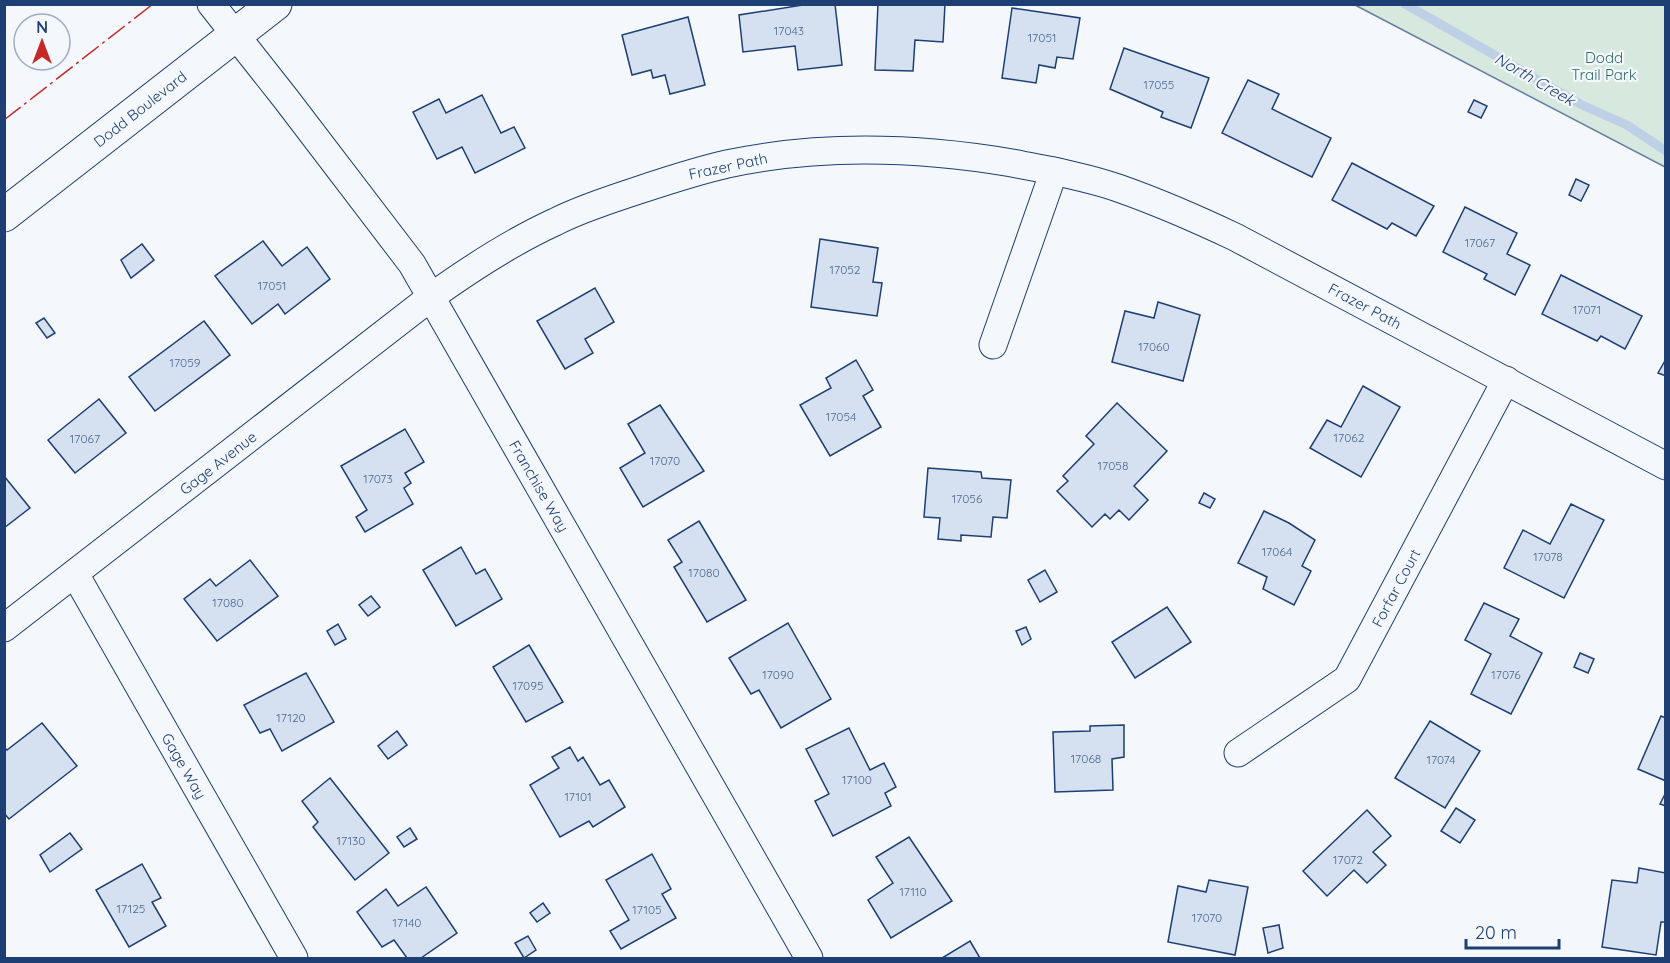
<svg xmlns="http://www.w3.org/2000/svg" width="1670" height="963" font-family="Quicksand,sans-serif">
  <rect width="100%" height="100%" fill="#f4f7fb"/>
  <path fill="#d7e8df" stroke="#687fa3" stroke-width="1.5" d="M1355 5H1665V167Z"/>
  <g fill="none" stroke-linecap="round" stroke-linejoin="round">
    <path stroke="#bed0e5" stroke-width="9" d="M1405 4 1582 105 1627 125 1666 151"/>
  </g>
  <g fill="#d5e0f0" stroke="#1d3f73" stroke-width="1.5">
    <path d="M809 4H835L842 65 798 70 795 46 743 52 739 15Z"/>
    <path d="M878 4H945L943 42 915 40 913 71 875 70Z"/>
    <path d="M1012 8 1080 18 1073 59 1057 57 1055 68 1039 65 1036 83 1002 78Z"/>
    <path d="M688 17 705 85 670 94 665 75 653 78 651 70 632 75 622 35Z"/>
    <path d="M1124 48 1209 78 1191 128 1161 117 1163 112 1110 89Z"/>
    <path d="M1248 80 1279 94 1272 109 1331 138 1312 177 1222 133Z"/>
    <path d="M482 95 501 133 514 127 525 148 475 173 462 147 437 159 413 112 439 99 446 113Z"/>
    <path d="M1474 100 1487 106 1481 118 1468 112Z"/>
    <path d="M1352 163 1434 206 1416 236 1392 223 1387 229 1332 200Z"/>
    <path d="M1576 179 1589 185 1581 201 1569 195Z"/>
    <path d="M1465 207 1517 233 1507 254 1530 265 1515 295 1484 279 1487 274 1443 252Z"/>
    <path d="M820 239 878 248 873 282 882 283 877 316 811 307Z"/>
    <path d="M263 241 282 266 307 247 330 279 285 314 278 304 252 324 215 276Z"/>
    <path d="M142 244 154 260 131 278 121 260Z"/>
    <path d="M1561 275 1642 316 1625 349 1601 336 1597 341 1542 314Z"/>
    <path d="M595 288 614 322 585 339 593 353 565 369 537 321Z"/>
    <path d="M1158 302 1200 315 1183 381 1112 362 1125 311 1154 318Z"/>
    <path d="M44 318 55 333 47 338 36 323Z"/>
    <path d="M204 321 230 355 155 411 129 377Z"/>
    <path d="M1666 359V376L1658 373Z"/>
    <path d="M856 360 873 390 863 396 881 427 830 456 800 405 831 388 826 378Z"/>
    <path d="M1363 386 1400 407 1361 477 1310 448 1327 420 1341 427Z"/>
    <path d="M99 399 126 433 75 473 48 440Z"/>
    <path d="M1117 403 1167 451 1134 486 1148 500 1129 520 1119 510 1110 519 1105 514 1092 527 1057 491 1068 481 1063 476 1094 444 1086 436Z"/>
    <path d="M660 405 704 471 643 507 620 468 645 453 628 424Z"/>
    <path d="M405 429 424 462 405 473 411 483 404 488 413 504 365 532 356 517 367 510 341 466Z"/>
    <path d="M928 468 981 472 982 478 1011 480 1007 518 993 517 991 537 961 535V541L938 539 940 518 924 517Z"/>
    <path d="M4 476 30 508 4 528Z"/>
    <path d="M1204 493 1215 499 1210 508 1199 503Z"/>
    <path d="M1571 504 1604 520 1564 598 1504 568 1523 530 1550 544Z"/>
    <path d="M1264 511 1289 523 1315 540 1302 566 1311 571 1294 605 1263 589 1267 577 1238 563Z"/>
    <path d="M699 521 746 600 707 622 674 567 682 562 668 540Z"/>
    <path d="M461 547 476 574 485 569 502 599 456 626 423 570Z"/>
    <path d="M250 560 278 596 217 641 184 599 210 579 216 586Z"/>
    <path d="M1045 570 1057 592 1040 602 1028 580Z"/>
    <path d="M371 596 380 607 368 616 359 605Z"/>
    <path d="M1484 603 1519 619 1510 636 1542 653 1511 714 1471 694 1491 654 1465 640Z"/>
    <path d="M1167 607 1191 642 1135 678 1112 642Z"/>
    <path d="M788 623 831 699 781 728 759 690 751 694 729 658Z"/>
    <path d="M338 624 346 639 335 645 327 631Z"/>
    <path d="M1026 627 1031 639 1022 645 1016 631Z"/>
    <path d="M529 645 563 702 526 722 493 667Z"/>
    <path d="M1580 653 1594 659 1588 673 1574 667Z"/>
    <path d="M306 673 334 722 282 751 270 729 260 733 244 705Z"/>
    <path d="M1661 716 1666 718V781L1638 769Z"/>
    <path d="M1430 721 1480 751 1445 808 1395 778Z"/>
    <path d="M42 723 77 766 9 819 4 813V747L7 750Z"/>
    <path d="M1124 725V757L1112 759 1113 790 1055 792 1053 732 1090 731V726Z"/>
    <path d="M849 728 870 770 884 763 896 787 885 793 891 806 833 836 815 801 829 794 806 749Z"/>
    <path d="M397 731 407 745 388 759 378 746Z"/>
    <path d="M570 747 578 761 583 757 600 785 609 780 625 807 593 827 589 821 560 837 530 785 559 768 552 757Z"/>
    <path d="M330 778 389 853 355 880 313 827 318 822 302 801Z"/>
    <path d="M1666 792V806L1660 804Z"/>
    <path d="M1456 808 1475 820 1460 843 1441 831Z"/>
    <path d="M1367 810 1391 836 1373 852 1386 865 1367 883 1354 870 1327 896 1303 871Z"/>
    <path d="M410 828 417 839 404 847 397 837Z"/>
    <path d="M70 833 82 849 50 872 40 855Z"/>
    <path d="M909 837 952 901 891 938 868 900 893 883 876 857Z"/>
    <path d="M652 854 671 889 662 894 676 918 621 949 610 931 629 920 606 880Z"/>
    <path d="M142 864 161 898 152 902 166 926 129 947 96 890Z"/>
    <path d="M1639 868 1666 873V922H1661L1656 955 1602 947 1612 880 1637 883Z"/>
    <path d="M1209 880 1248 887 1235 955 1168 942 1178 886 1206 892Z"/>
    <path d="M426 887 457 933 421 958H407L394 940 382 947 357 912 386 889 398 906Z"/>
    <path d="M543 903 550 913 537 922 530 913Z"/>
    <path d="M1279 925 1283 948 1268 953 1263 928Z"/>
    <path d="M528 936 536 950 524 958 515 943Z"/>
    <path d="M970 941 980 958H942Z"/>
  </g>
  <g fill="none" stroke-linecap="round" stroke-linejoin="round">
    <defs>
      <g id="street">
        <path d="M211 4 286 99 412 264 809 958"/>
        <path d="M993 345 1054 171"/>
        <path d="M75 574 294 958"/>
        <path d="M4 628 431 297C470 269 511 242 555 222 580 209 609 200 636 191 666 181 696 171 727 164 821 144 917 147 1012 163 1047 170 1083 176 1118 188 1158 202 1197 219 1235 237L1666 466"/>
        <path d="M1238 753 1347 679 1506 380"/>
      </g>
      <path id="secondary" d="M4 215 275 4"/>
    </defs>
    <use href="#street" stroke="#1d3f73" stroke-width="29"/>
    <use href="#secondary" stroke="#1d3f73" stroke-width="35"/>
    <use href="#street" stroke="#f4f7fb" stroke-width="27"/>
    <use href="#secondary" stroke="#f4f7fb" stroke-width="33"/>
    <path stroke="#c62828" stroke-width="1.5" stroke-dasharray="21 4.5 3 4.5" stroke-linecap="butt" d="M4 120 153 4"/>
  </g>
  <g text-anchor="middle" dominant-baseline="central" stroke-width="4.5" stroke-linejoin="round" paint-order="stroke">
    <g font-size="12" fill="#4b6792">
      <text x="789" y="30">17043</text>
      <text x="1042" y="37">17051</text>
      <text x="1159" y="84">17055</text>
      <text x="1480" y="242">17067</text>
      <text x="845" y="269">17052</text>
      <text x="272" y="285">17051</text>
      <text x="1587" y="309">17071</text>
      <text x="1154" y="346">17060</text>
      <text x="185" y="362">17059</text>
      <text x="841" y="416">17054</text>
      <text x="1349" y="437">17062</text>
      <text x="85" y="438">17067</text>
      <text x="665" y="460">17070</text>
      <text x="1113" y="465">17058</text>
      <text x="378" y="478">17073</text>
      <text x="967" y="498">17056</text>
      <text x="1277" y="551">17064</text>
      <text x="1548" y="556">17078</text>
      <text x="704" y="572">17080</text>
      <text x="228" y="602">17080</text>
      <text x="778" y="674">17090</text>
      <text x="1506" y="674">17076</text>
      <text x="528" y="685">17095</text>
      <text x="291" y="717">17120</text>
      <text x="1086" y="758">17068</text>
      <text x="1441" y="759">17074</text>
      <text x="857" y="779">17100</text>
      <text x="578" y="796">17101</text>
      <text x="351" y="840">17130</text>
      <text x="1348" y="859">17072</text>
      <text x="913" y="891">17110</text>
      <text x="131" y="908">17125</text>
      <text x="647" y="909">17105</text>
      <text x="1207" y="917">17070</text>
      <text x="407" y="922">17140</text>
    </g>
    <g font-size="15" fill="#2c6c60" stroke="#f4f7fb">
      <text x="1604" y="57">Dodd<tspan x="1604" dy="17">Trail Park</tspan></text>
    </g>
    <g font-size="15" fill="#1d3f73" stroke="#f4f7fb">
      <text transform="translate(140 109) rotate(-38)">Dodd Boulevard</text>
      <text transform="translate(728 166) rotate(-12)">Frazer Path</text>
      <text transform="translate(1365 306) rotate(28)">Frazer Path</text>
      <text transform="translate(218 463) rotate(-38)">Gage Avenue</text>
      <text transform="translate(539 486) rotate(60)">Franchise Way</text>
      <text transform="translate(1396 588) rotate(-62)">Forfar Court</text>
      <text transform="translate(184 766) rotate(60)">Gage Way</text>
    </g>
    <g font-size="16" font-style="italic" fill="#1d3f73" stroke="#f4f7fb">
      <text transform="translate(1535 79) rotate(30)">North Creek</text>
    </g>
  </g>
  <rect width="1670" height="963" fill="none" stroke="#1d3f73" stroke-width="12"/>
  <g transform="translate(42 42)"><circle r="28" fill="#f4f7fb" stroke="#9eadc5" stroke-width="1.5"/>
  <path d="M0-4.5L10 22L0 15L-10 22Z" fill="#c62828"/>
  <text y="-9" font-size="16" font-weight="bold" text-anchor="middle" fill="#1d3f73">N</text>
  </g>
  <path d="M1466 939v9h93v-9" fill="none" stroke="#1d3f73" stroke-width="3"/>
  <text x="1475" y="939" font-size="18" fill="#1d3f73" stroke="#f4f7fb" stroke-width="4.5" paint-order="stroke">20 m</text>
</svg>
